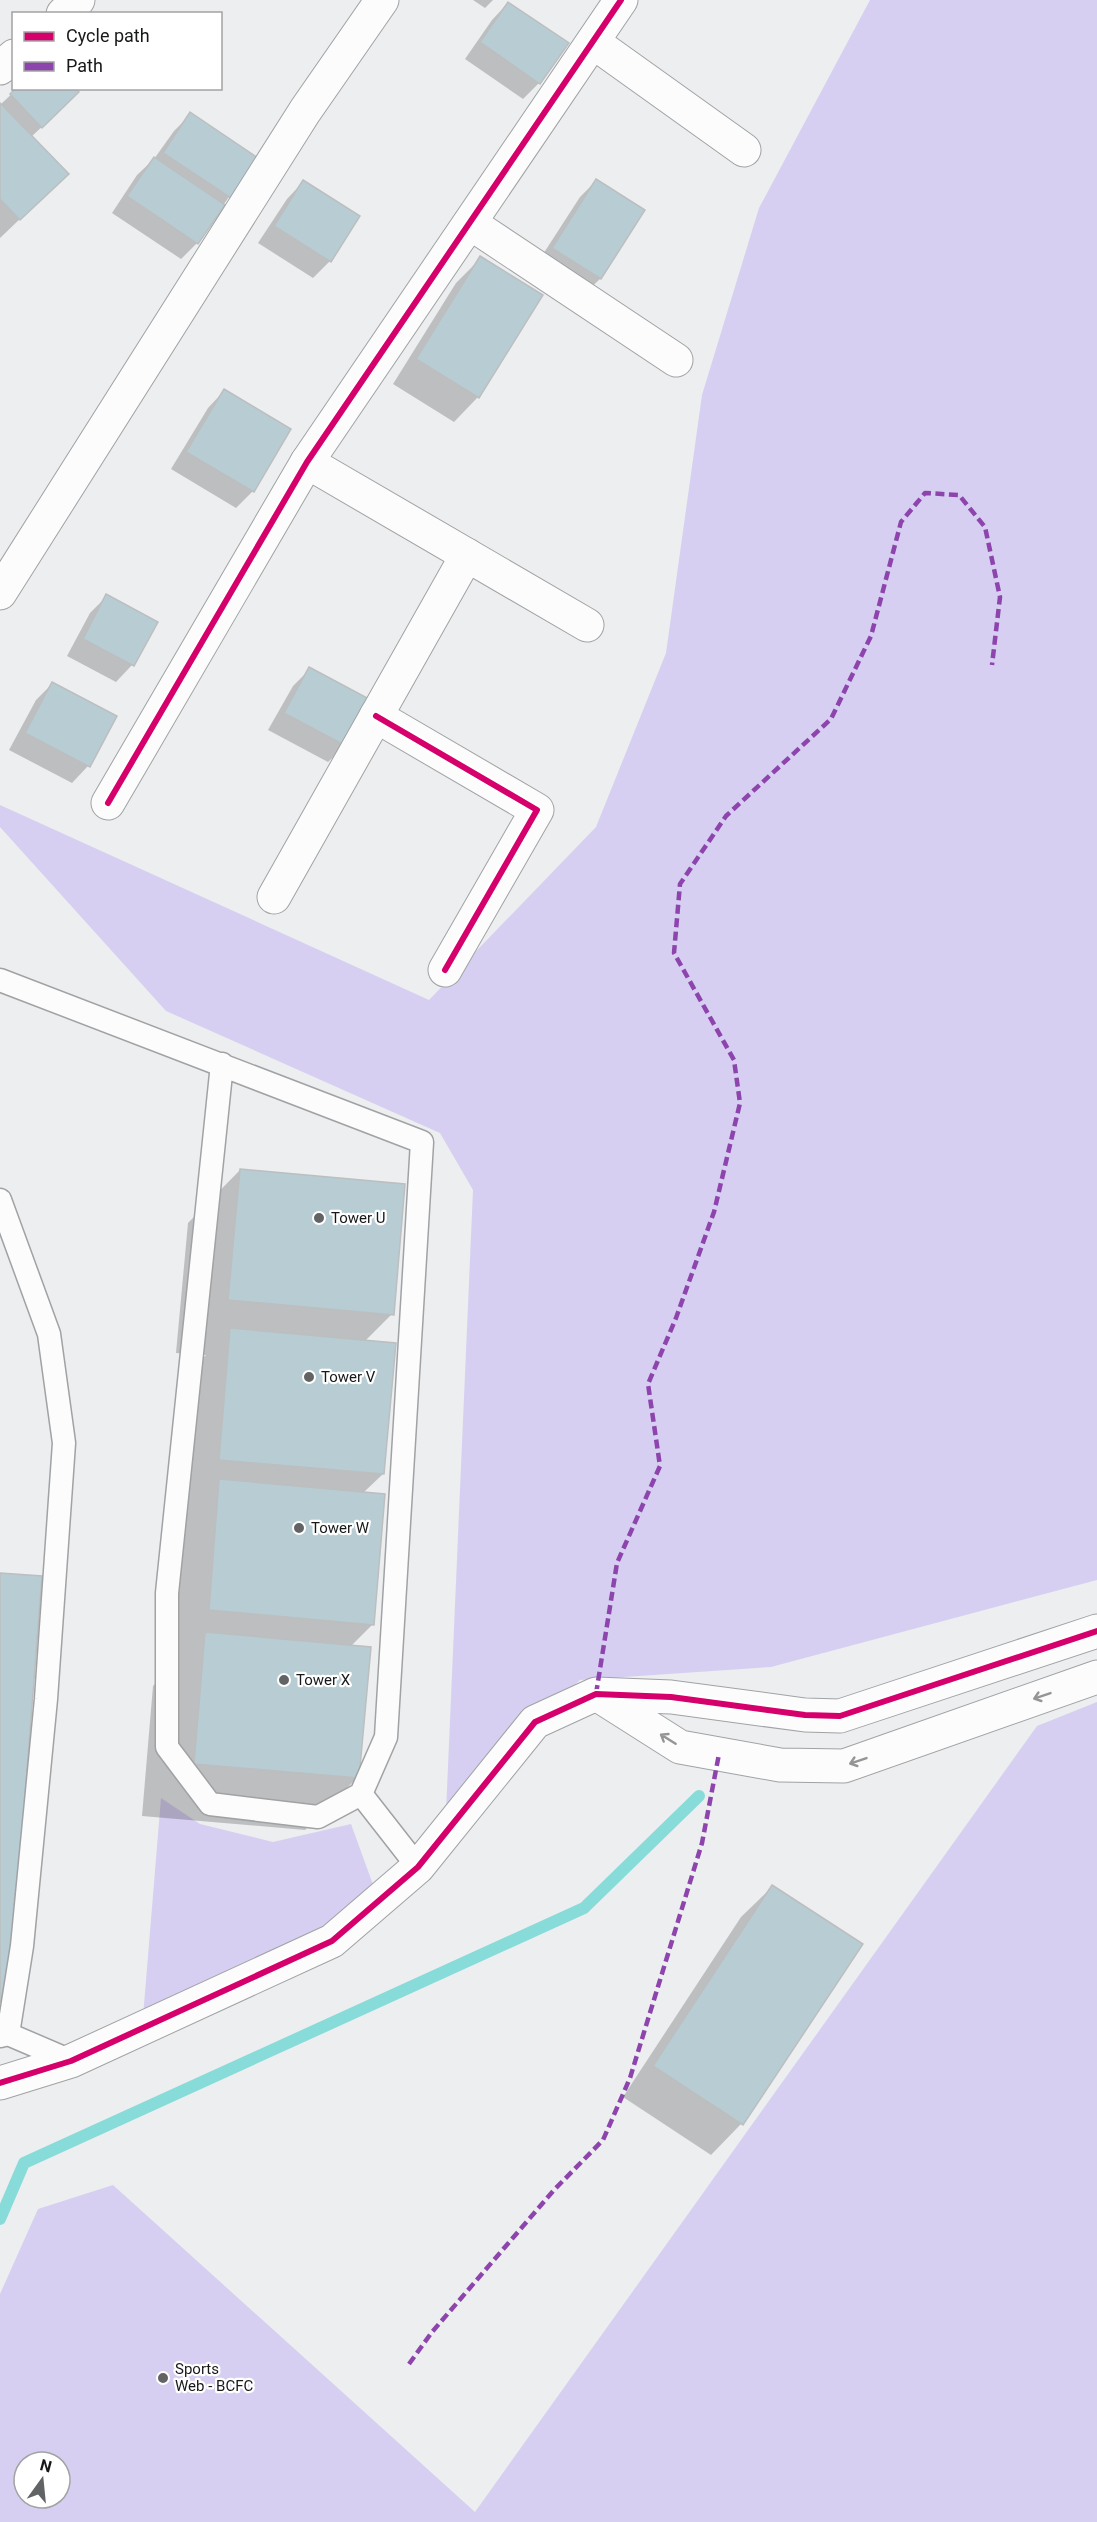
<svg xmlns="http://www.w3.org/2000/svg" width="1097" height="2522" font-family="Roboto,sans-serif">
  <rect width="100%" height="100%" fill="#eceef0"/>
  <g fill="#d6cff1" fill-rule="evenodd">
    <path d="M870 0H1097V1580L771 1667 580 1680 535 1722 445 1836 473 1190 440 1133 166 1011 0 827V805L429 1000 596 827 666 653 702 395 759 208Z"/>
    <path d="M1097 1702V2522H0V2294L38 2209 113 2185 475 2512 1037 1726ZM24 2462H60V2498H24Z"/>
    <path d="M161 1798 200 1824 273 1842 351 1824 379 1901 142 2029Z"/>
  </g>
  <g fill="#0003">
    <path d="M473 0H493L485 8Z"/>
    <path d="M508 3 539 83 523 99 465 59 492 20Z"/>
    <path d="M18 88 61 109 31 137 42 198 0 238V105Z"/>
    <path d="M191 114 256 158 197 243 181 259 112 213 137 175 154 159 174 131Z"/>
    <path d="M596 181 643 210 600 279 583 295 536 265 580 197Z"/>
    <path d="M303 182 330 261 313 278 258 243 287 199Z"/>
    <path d="M481 258 541 296 478 397 454 422 393 384 456 283Z"/>
    <path d="M224 391 253 491 236 508 171 469 208 408Z"/>
    <path d="M107 596 156 623 132 665 116 682 67 656 90 613Z"/>
    <path d="M310 669 345 746 328 762 268 730 293 686Z"/>
    <path d="M52 684 115 717 88 766 72 783 9 750 36 700Z"/>
    <path d="M240 1170 392 1314 364 1342 383 1474 363 1493 373 1624 350 1647 358 1777 305 1830 142 1816 153 1686 175 1664 167 1533 187 1514 167 1512 178 1383 206 1355 176 1353 188 1223Z"/>
    <path d="M772 1887 860 1944 741 2124 711 2155 623 2097 741 1917Z"/>
  </g>
  <g fill="none" stroke-linecap="round" stroke-linejoin="round">
    <path stroke="#87dbd8" stroke-width="12" d="M0 2219 24 2163 584 1908 699 1796"/>
  </g>
  <g fill="#b7cdd3" stroke="#bcbebf" stroke-width="1.5">
    <path d="M508 2 569 43 540 84 480 42Z"/>
    <path d="M16 88H76L79 92 42 128 10 94Z"/>
    <path d="M0 103 69 174 20 220 0 199Z"/>
    <path d="M190 112 258 158 231 198 163 153Z"/>
    <path d="M154 157 225 205 198 244 127 196Z"/>
    <path d="M596 179 645 210 601 279 552 248Z"/>
    <path d="M303 180 360 216 331 262 274 226Z"/>
    <path d="M480 256 543 295 479 398 416 359Z"/>
    <path d="M224 389 291 429 254 492 186 452Z"/>
    <path d="M106 594 158 622 134 666 83 639Z"/>
    <path d="M309 667 371 700 346 746 284 713Z"/>
    <path d="M52 682 117 716 90 767 25 733Z"/>
    <path d="M240 1169 405 1184 394 1315 228 1300Z"/>
    <path d="M230 1328 396 1343 384 1474 219 1460Z"/>
    <path d="M219 1479 385 1494 374 1625 209 1610Z"/>
    <path d="M0 1573 42 1576 9 2003 0 2002Z"/>
    <path d="M205 1632 371 1647 359 1778 194 1764Z"/>
    <path d="M772 1885 863 1944 743 2125 653 2066Z"/>
  </g>
  <g fill="none" stroke-linecap="round" stroke-linejoin="round">
    <defs>
      <g id="service">
        <path d="M0 980 422 1142 386 1737 361 1794 318 1817 210 1804 167 1747V1593L222 1064"/>
        <path d="M0 1200 49 1334 64 1443 46 1699 22 1946 8 2034 0 2036"/>
        <path d="M361 1794 418 1867"/>
        <path d="M8 2034 71 2061"/>
      </g>
      <g id="minor">
        <path d="M63 14 78 0"/>
        <path d="M593 42 744 150"/>
        <path d="M0 68 14 56"/>
        <path d="M470 223 676 360"/>
        <path d="M307 462 587 625"/>
        <path d="M0 593 305 111 382 0"/>
        <path d="M376 716 537 810 445 970"/>
        <path d="M108 803 307 462 621 0"/>
        <path d="M274 897 467 555"/>
        <path d="M598 1695 680 1747 780 1765 844 1766 1097 1677"/>
        <path d="M0 2083 71 2061 332 1941 418 1867 535 1722 596 1694 671 1697 805 1715 840 1716 1097 1631"/>
      </g>
    </defs>
    <use href="#service" stroke="#a0a2a4" stroke-width="25"/>
    <use href="#minor" stroke="#a0a2a4" stroke-width="35"/>
    <use href="#service" stroke="#fcfcfd" stroke-width="22"/>
    <use href="#minor" stroke="#fcfcfd" stroke-width="33"/>
    <g stroke="#8e44ad" stroke-width="4.5" stroke-dasharray="9 4.5" stroke-linecap="butt">
      <path d="M596 1694 617 1563 660 1466 648 1384 676 1318 714 1212 740 1103 734 1060 674 953 680 884 726 816 831 719 871 636 901 522 925 493 959 495 985 527 1000 597 992 665"/>
      <path d="M409 2364 432 2332 554 2190 603 2140 630 2078 702 1843 719 1754"/>
    </g>
    <defs>
      <g id="cycleway">
        <path d="M376 716 537 810 445 970"/>
        <path d="M108 803 307 462 621 0"/>
        <path d="M0 2083 71 2061 332 1941 418 1867 535 1722 596 1694 671 1697 805 1715 840 1716 1097 1631"/>
      </g>
    </defs>
    <use href="#cycleway" stroke="#fff" stroke-width="10"/>
    <use href="#cycleway" stroke="#d6006c" stroke-width="6"/>
  </g>
  <defs><path id="oneway-shaft" d="M-6 0H5M1.5-3L5.5 0L1.5 3" fill="none" stroke-width="1.6" stroke-linecap="round" stroke-linejoin="round" transform="scale(1.5)"/></defs>
  <g stroke="#959596">
    <use href="#oneway-shaft" transform="translate(1042 1696) rotate(161)"/>
    <use href="#oneway-shaft" transform="translate(668 1739) rotate(-148)"/>
    <use href="#oneway-shaft" transform="translate(858 1761) rotate(161)"/>
  </g>
  <g fill="#626364" stroke="#fff" stroke-width="2">
    <circle cx="319" cy="1218" r="6"/>
    <circle cx="309" cy="1377" r="6"/>
    <circle cx="299" cy="1528" r="6"/>
    <circle cx="284" cy="1680" r="6"/>
    <circle cx="163" cy="2378" r="6"/>
  </g>
  <g text-anchor="middle" dominant-baseline="central" stroke-width="4.5" stroke-linejoin="round" paint-order="stroke">
    <g font-size="15" fill="#171819" stroke="#fff" text-anchor="start">
      <text x="331" y="1218">Tower U</text>
      <text x="321" y="1377">Tower V</text>
      <text x="311" y="1528">Tower W</text>
      <text x="296" y="1680">Tower X</text>
      <text x="175" y="2369">Sports<tspan x="175" dy="17">Web - BCFC</tspan></text>
    </g>
  </g>
  <rect x="12" y="12" width="210" height="78" fill="#ffffff" stroke="#a2a3a3" stroke-width="1.5"/>
  <rect x="24" y="32" width="30" height="9" fill="#d6006c" stroke="#a2a3a3" stroke-width="1.5"/>
  <text x="66" y="42" font-size="18" fill="#171819">Cycle path</text>
  <rect x="24" y="62" width="30" height="9" fill="#8e44ad" stroke="#a2a3a3" stroke-width="1.5"/>
  <text x="66" y="72" font-size="18" fill="#171819">Path</text>
  <g transform="translate(42 2480) rotate(15)"><circle r="28" fill="#ffffff" stroke="#a2a3a3" stroke-width="1.5"/>
  <path d="M0-4.5L10 22L0 15L-10 22Z" fill="#626364"/>
  <text y="-9" font-size="16" font-weight="bold" text-anchor="middle" fill="#171819">N</text>
  </g>
</svg>
